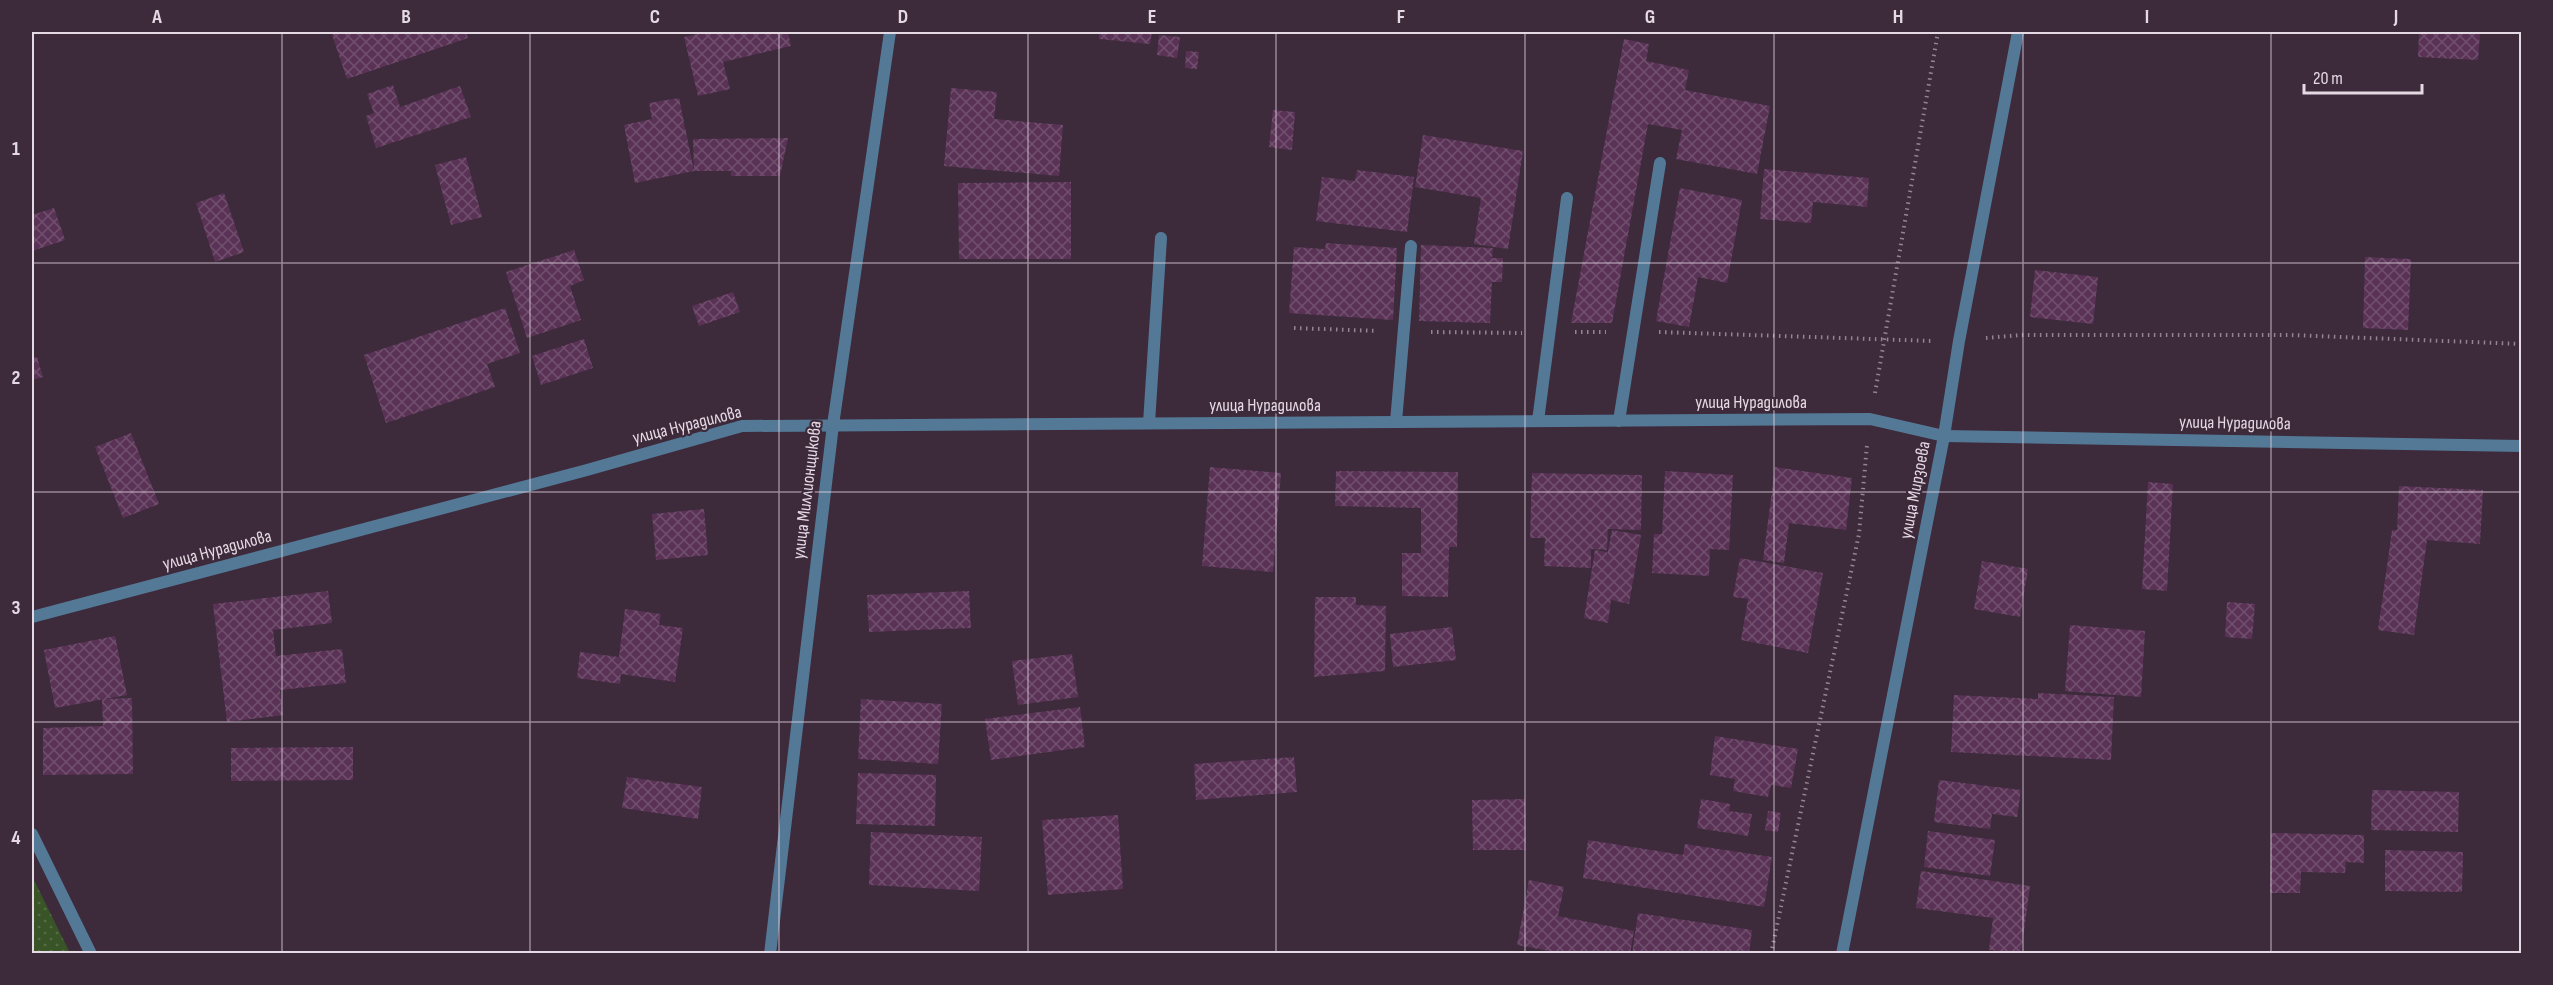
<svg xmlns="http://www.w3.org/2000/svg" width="2553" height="985" font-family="'Sofia Sans Condensed',sans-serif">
  <defs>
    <pattern id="grass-dots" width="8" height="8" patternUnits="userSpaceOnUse" patternTransform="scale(1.5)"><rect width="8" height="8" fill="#395427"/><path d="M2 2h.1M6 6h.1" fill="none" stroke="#566c46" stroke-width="1.8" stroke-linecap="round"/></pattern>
    <pattern id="building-cross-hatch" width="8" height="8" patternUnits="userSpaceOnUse" patternTransform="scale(1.5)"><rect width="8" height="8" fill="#593256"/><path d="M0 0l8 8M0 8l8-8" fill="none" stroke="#714f6e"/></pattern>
  </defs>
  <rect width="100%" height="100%" fill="#3d2a3b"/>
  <path fill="url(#grass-dots)" d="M32 876 70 953H32Z"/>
  <g fill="url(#building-cross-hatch)">
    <path d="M331 32H466L468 38 347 79Z"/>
    <path d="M707 32H788L791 46 723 62 730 89 698 96 684 37Z"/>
    <path d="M1099 32H1152L1150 44 1099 39Z"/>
    <path d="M2419 32H2480L2478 60 2418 57Z"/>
    <path d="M1159 35 1180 37 1177 58 1157 55Z"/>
    <path d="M1624 39 1649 44 1646 61 1689 70 1685 90 1770 106 1757 174 1676 159 1682 130 1648 124 1612 323H1571Z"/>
    <path d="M1186 51 1199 52 1197 69 1185 68Z"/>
    <path d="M393 85 400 107 460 86 471 117 376 148 366 116 374 113 367 94Z"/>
    <path d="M951 88 997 92 994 119 1063 125 1059 176 944 166Z"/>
    <path d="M679 98 694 171 693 139 788 138 780 176H731V171H694L635 183 624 125 652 119 649 103Z"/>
    <path d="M1273 110 1295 112 1292 150 1269 147Z"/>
    <path d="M1423 135 1523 151 1508 249 1474 244 1481 198 1415 187Z"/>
    <path d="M466 157 482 217 451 225 435 165Z"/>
    <path d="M1764 169 1869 178 1867 207 1813 202 1811 223 1760 219Z"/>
    <path d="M1357 170 1414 177 1407 232 1316 221 1322 177 1355 181Z"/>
    <path d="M1071 182V259H959L958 183Z"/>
    <path d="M1680 188 1742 200 1727 283 1698 277 1689 327 1656 321Z"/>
    <path d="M224 193 244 252 215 262 196 203Z"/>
    <path d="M54 208 65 240 32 251V215Z"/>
    <path d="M1326 243 1397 248 1393 320 1289 313 1294 247 1325 249Z"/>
    <path d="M1421 245 1493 248 1492 258H1503L1502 282H1492L1490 323 1419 321Z"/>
    <path d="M574 250 584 280 570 286 581 320 527 338 506 272Z"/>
    <path d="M2365 257 2411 259 2408 330 2363 328Z"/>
    <path d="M2035 270 2098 277 2093 324 2030 317Z"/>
    <path d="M733 292 740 312 699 326 692 306Z"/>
    <path d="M505 308 520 353 487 364 495 387 386 423 364 355Z"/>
    <path d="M584 339 593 368 541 385 532 356Z"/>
    <path d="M37 357 43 377 32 380V358Z"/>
    <path d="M131 433 159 504 123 518 95 447Z"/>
    <path d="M1210 467 1281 473 1273 572 1202 566Z"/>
    <path d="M1775 467 1852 478 1846 530 1789 523 1784 563 1763 560Z"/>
    <path d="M1336 471 1458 472 1457 547H1449L1448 597 1402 596V553H1421V508L1335 506Z"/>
    <path d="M1665 471 1733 475 1729 550 1710 549 1709 576 1652 573 1654 534H1662Z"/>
    <path d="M1532 473 1642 475 1641 530 1608 529 1607 550 1591 549V568L1544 566 1545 538H1530Z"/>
    <path d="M2148 482 2173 484 2167 591 2142 589Z"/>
    <path d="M2399 486 2483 490 2480 544 2427 540 2414 635 2378 630 2392 530H2397Z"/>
    <path d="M704 509 708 555 656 560 652 514Z"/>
    <path d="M1612 530 1641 535 1629 604 1611 600 1608 623 1584 618 1595 550 1607 552V555Z"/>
    <path d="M1740 558 1823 573 1808 653 1741 640 1748 599 1733 597Z"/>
    <path d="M1982 561 2028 569 2020 617 1974 609Z"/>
    <path d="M328 591 332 623 273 630 276 656 342 649 346 683 280 690 283 715 227 722 213 604Z"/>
    <path d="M969 591 971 628 869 632 867 595Z"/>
    <path d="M1315 597H1356V605L1386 606 1385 671 1314 677Z"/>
    <path d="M2227 602 2255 604 2252 639 2225 637Z"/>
    <path d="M625 609 661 614 659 625 683 628 675 682 621 674 620 684 577 678 580 652 619 657Z"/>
    <path d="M2070 625 2145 631 2141 697 2065 691Z"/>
    <path d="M1452 627 1456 660 1393 667 1390 634Z"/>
    <path d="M115 636 127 695 55 708 44 650Z"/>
    <path d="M1072 654 1078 697 1018 705 1012 661Z"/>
    <path d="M2038 693 2114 697 2111 760 1951 752 1954 695 2038 699Z"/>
    <path d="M132 698 133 774 43 775V728L103 726 102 699Z"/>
    <path d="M861 699 942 704 938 764 858 759Z"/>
    <path d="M1080 707 1085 747 991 760 985 719Z"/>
    <path d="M1715 736 1798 749 1791 788 1771 785 1768 797 1733 791 1735 779 1710 775Z"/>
    <path d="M353 747V780L231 781V748Z"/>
    <path d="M1294 757 1297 792 1196 800 1194 764Z"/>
    <path d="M858 773 936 775 935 826 856 824Z"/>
    <path d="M627 777 702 787 698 819 622 808Z"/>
    <path d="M1939 780 2021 790 2017 817 1992 814 1990 829 1934 822Z"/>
    <path d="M2372 790 2459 792 2458 832 2371 830Z"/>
    <path d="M1525 799 1526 850H1473L1472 800Z"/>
    <path d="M1701 799 1730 804 1729 811 1752 814 1748 836 1697 828Z"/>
    <path d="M1768 811 1781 813 1778 832 1765 830Z"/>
    <path d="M1118 815 1123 889 1048 895 1042 820Z"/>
    <path d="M1928 831 1995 840 1990 876 1924 867Z"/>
    <path d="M871 832 982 837 979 891 869 885Z"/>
    <path d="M2271 833 2364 835V863L2346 862 2345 873 2301 872 2300 893H2270Z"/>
    <path d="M1588 840 1683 855 1685 844 1772 857 1764 907 1583 878Z"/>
    <path d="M2385 850 2463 852 2462 892 2385 891Z"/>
    <path d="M1921 871 2030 886 2021 953 1989 950 1993 918 1916 908Z"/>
    <path d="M1529 880 1564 887 1558 916 1634 931 1630 954H1565L1517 945Z"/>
    <path d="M1638 913 1752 930 1749 954H1632Z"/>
  </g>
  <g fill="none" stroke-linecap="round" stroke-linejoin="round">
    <g stroke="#948592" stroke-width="4" stroke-dasharray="1.5 4.5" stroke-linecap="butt">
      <path d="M1294 328 1378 331"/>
      <path d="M1431 332 1522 333"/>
      <path d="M1575 332H1606"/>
      <path d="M1659 332 1933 341"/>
      <path d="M1986 338 2021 335H2290L2522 344"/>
      <path d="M1875 393 1938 32"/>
      <path d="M1771 954 1859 534 1867 445"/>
    </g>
    <g stroke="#547996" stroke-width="12">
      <path d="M1538 421 1567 198"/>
      <path d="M1619 421 1660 163"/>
      <path d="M1396 422 1411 246"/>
      <path d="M1149 423 1161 238"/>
    </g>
    <g stroke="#547996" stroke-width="12">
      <path d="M32 617 587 470 742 426 1870 419 1944 436"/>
      <path d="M32 834 91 954"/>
      <path d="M770 954 833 425 890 32"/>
    </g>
    <g stroke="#547996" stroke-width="12">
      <path d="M1944 436 2522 446"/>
      <path d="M1842 954 1944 436 1959 341 2018 32"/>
    </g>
  </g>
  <path fill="none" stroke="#e5d9e4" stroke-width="1.5" stroke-opacity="0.55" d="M282 32V954M530 32V954M779 32V954M1028 32V954M1276 32V954M1525 32V954M1774 32V954M2023 32V954M2271 32V954M32 263H2522M32 492H2522M32 722H2522"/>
  <g text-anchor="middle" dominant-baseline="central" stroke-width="4.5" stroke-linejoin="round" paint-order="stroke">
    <g font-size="18" fill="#e5d9e4" stroke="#3d2a3b">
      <text x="1751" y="402">улица Нурадилова</text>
      <text x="1265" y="405">улица Нурадилова</text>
      <text transform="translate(2235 423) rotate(1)">улица Нурадилова</text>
      <text transform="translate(687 425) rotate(-14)">улица Нурадилова</text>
      <text transform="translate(807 490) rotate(-83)">улица Миллионщикова</text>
      <text transform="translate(1915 490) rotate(-79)">улица Мирзоева</text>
      <text transform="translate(217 550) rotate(-15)">улица Нурадилова</text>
    </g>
  </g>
  <rect width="2553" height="985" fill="none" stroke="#3d2a3b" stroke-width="66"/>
  <path d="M2304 84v9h118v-9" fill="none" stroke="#e5d9e4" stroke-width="3"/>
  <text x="2313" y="84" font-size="18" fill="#e5d9e4" stroke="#3d2a3b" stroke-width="4.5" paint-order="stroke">20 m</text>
  <rect x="33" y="33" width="2487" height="919" fill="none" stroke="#e5d9e4" stroke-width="2"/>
  <g font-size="20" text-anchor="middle" font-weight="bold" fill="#e5d9e4">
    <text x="157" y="23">A</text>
    <text x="406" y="23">B</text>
    <text x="655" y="23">C</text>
    <text x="903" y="23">D</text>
    <text x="1152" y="23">E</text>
    <text x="1401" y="23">F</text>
    <text x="1650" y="23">G</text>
    <text x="1898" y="23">H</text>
    <text x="2147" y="23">I</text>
    <text x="2396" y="23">J</text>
    <text x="16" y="155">1</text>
    <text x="16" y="384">2</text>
    <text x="16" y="614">3</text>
    <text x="16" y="844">4</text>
  </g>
</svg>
